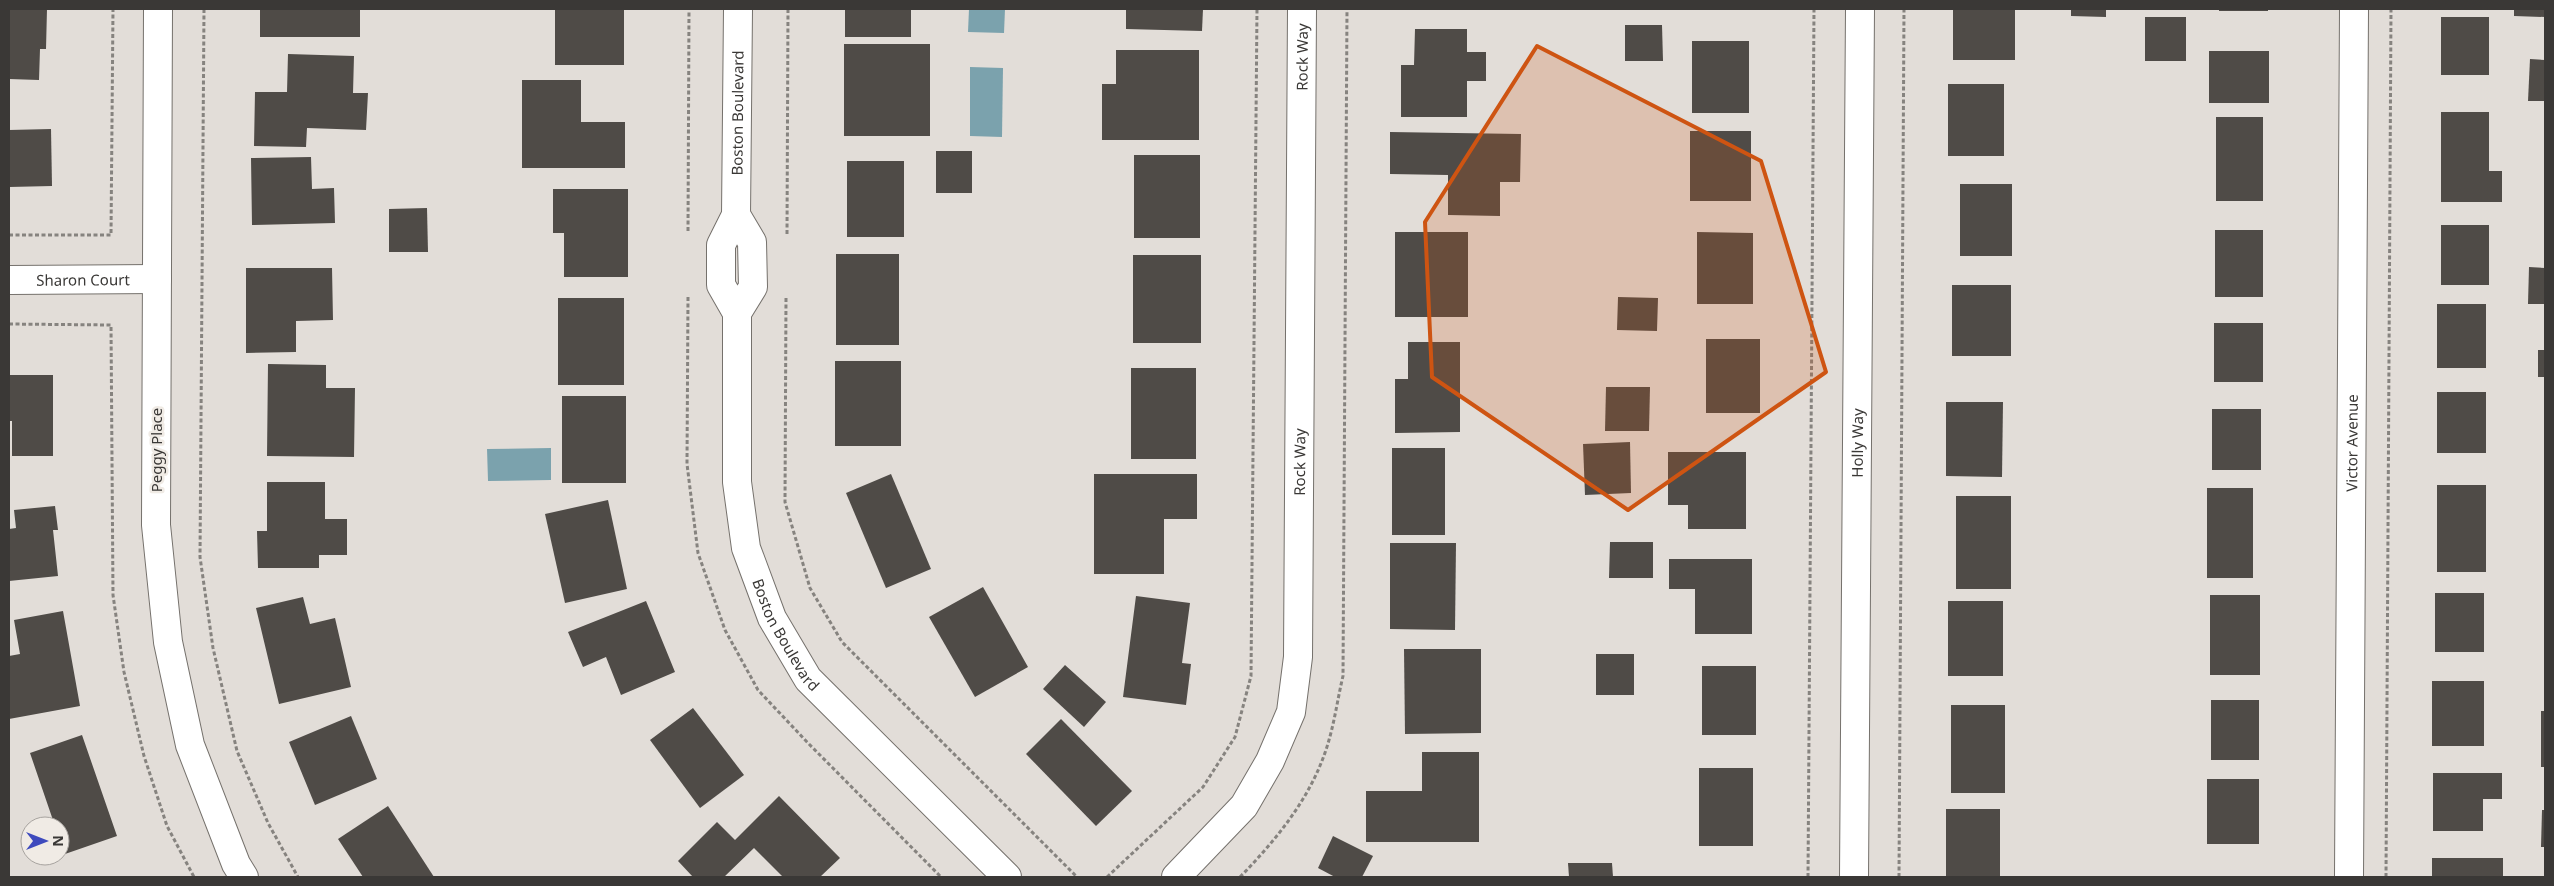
<svg xmlns="http://www.w3.org/2000/svg" width="2554" height="886" font-family="'Noto Sans',sans-serif">
  <rect width="100%" height="100%" fill="#e2ddd8"/>
  <g fill="#7ba2ad">
    <path d="M969 9H1005L1004 33 968 32Z"/>
    <path d="M970 67 1003 68 1002 137 970 136Z"/>
    <path d="M551 448V480L488 481 487 449Z"/>
  </g>
  <g fill="#4f4b47">
    <path d="M9 9H47L46 49H40L39 80 9 79Z"/>
    <rect x="260" y="9" width="100" height="28"/>
    <rect x="555" y="9" width="69" height="56"/>
    <rect x="845" y="9" width="66" height="28"/>
    <path d="M1126 9H1203L1202 31 1126 29Z"/>
    <rect x="1953" y="9" width="62" height="51"/>
    <path d="M2071 9H2106V17L2071 16Z"/>
    <rect x="2219" y="9" width="49" height="2"/>
    <path d="M2514 9H2545V17L2514 16Z"/>
    <rect x="2145" y="17" width="41" height="44"/>
    <rect x="2441" y="17" width="48" height="58"/>
    <path d="M1625 25H1662L1663 61H1625Z"/>
    <path d="M1415 29H1467V52H1486V81H1467V117H1401V65H1414Z"/>
    <rect x="1692" y="41" width="57" height="72"/>
    <rect x="844" y="44" width="86" height="92"/>
    <path d="M1116 50H1199V140H1102V84H1116Z"/>
    <rect x="2209" y="51" width="60" height="52"/>
    <path d="M288 54 354 56 353 93H368L366 130 307 128 306 147 254 146 255 92H287Z"/>
    <path d="M2530 59 2545 60V101H2528Z"/>
    <path d="M522 80H581V122H625V168H522Z"/>
    <rect x="1948" y="84" width="56" height="72"/>
    <path d="M2441 112H2489V171H2502V202H2441Z"/>
    <rect x="2216" y="117" width="47" height="84"/>
    <path d="M51 129 52 186 9 187V130Z"/>
    <rect x="1690" y="131" width="61" height="70"/>
    <path d="M1390 132 1521 134 1520 182H1500V216L1448 215V175L1390 174Z"/>
    <rect x="936" y="151" width="36" height="42"/>
    <rect x="1134" y="155" width="66" height="83"/>
    <path d="M311 157 312 189 334 188 335 223 252 225 251 158Z"/>
    <rect x="847" y="161" width="57" height="76"/>
    <rect x="1960" y="184" width="52" height="72"/>
    <path d="M553 189H628V277H564V233H553Z"/>
    <path d="M427 208 428 252H389V209Z"/>
    <rect x="2441" y="225" width="48" height="60"/>
    <rect x="2215" y="230" width="48" height="67"/>
    <rect x="1395" y="232" width="73" height="85"/>
    <path d="M1697 232 1753 233V304H1697Z"/>
    <rect x="836" y="254" width="63" height="91"/>
    <rect x="1133" y="255" width="68" height="88"/>
    <path d="M2529 267 2545 268V304H2528Z"/>
    <path d="M246 268H332L333 320 296 321V352L246 353Z"/>
    <rect x="1952" y="285" width="59" height="71"/>
    <path d="M1618 297 1658 298 1657 331 1617 330Z"/>
    <rect x="558" y="298" width="66" height="87"/>
    <rect x="2437" y="304" width="49" height="64"/>
    <rect x="2214" y="323" width="49" height="59"/>
    <rect x="1706" y="339" width="54" height="74"/>
    <path d="M1408 342H1460V432L1395 433V379H1408Z"/>
    <rect x="2538" y="350" width="7" height="27"/>
    <rect x="835" y="361" width="66" height="85"/>
    <path d="M268 364 326 365V388H355L354 457 267 456Z"/>
    <rect x="1131" y="368" width="65" height="91"/>
    <path d="M9 375H53V456H12V421H9Z"/>
    <path d="M1606 387H1650L1649 431H1605Z"/>
    <rect x="2437" y="392" width="49" height="61"/>
    <rect x="562" y="396" width="64" height="87"/>
    <path d="M1946 402H2003L2002 477 1946 476Z"/>
    <rect x="2212" y="409" width="49" height="61"/>
    <path d="M1630 442 1631 493 1585 495 1583 444Z"/>
    <rect x="1392" y="448" width="53" height="87"/>
    <path d="M1668 452H1746V529H1688V505H1668Z"/>
    <path d="M891 474 931 569 886 588 846 493Z"/>
    <path d="M1094 474H1197V519H1164V574H1094Z"/>
    <path d="M267 482H325V519H347V555H319V568H258L257 531H267Z"/>
    <rect x="2437" y="485" width="49" height="87"/>
    <rect x="2207" y="488" width="46" height="90"/>
    <rect x="1956" y="496" width="55" height="93"/>
    <path d="M608 500 627 589 565 603 545 514Z"/>
    <path d="M55 506 58 530H53L58 576 9 581V529L16 528 14 510Z"/>
    <path d="M1610 542H1653V578H1609Z"/>
    <path d="M1390 543H1456L1455 630 1390 629Z"/>
    <path d="M1669 559H1752V634H1695V589H1669Z"/>
    <path d="M983 587 1028 667 975 697 929 617Z"/>
    <rect x="2435" y="593" width="49" height="59"/>
    <rect x="2210" y="595" width="50" height="80"/>
    <path d="M1136 596 1190 603 1182 663 1191 664 1186 705 1123 697Z"/>
    <path d="M303 597 310 624 335 618 351 687 279 704 256 608Z"/>
    <path d="M646 601 675 672 621 695 606 657 583 667 568 632Z"/>
    <rect x="1948" y="601" width="55" height="75"/>
    <path d="M63 611 80 706 9 719V656L20 654 14 620Z"/>
    <path d="M1404 649H1481V733L1405 734Z"/>
    <rect x="1596" y="654" width="38" height="41"/>
    <path d="M1065 665 1106 702 1084 727 1043 689Z"/>
    <rect x="1702" y="666" width="54" height="69"/>
    <rect x="2432" y="681" width="52" height="65"/>
    <rect x="2211" y="700" width="48" height="60"/>
    <rect x="1951" y="705" width="54" height="88"/>
    <path d="M693 708 744 775 700 808 650 740Z"/>
    <rect x="2541" y="711" width="4" height="56"/>
    <path d="M351 716 377 779 315 805 289 742Z"/>
    <path d="M1061 719 1132 791 1096 826 1026 754Z"/>
    <path d="M82 735 117 836 65 854 60 839V826H55L30 753Z"/>
    <path d="M1422 752H1479V842H1366V791H1422Z"/>
    <rect x="1699" y="768" width="54" height="78"/>
    <path d="M2433 773H2502V799H2483V831H2433Z"/>
    <rect x="2207" y="779" width="52" height="65"/>
    <path d="M779 796 840 858 820 877H783L754 848 724 877H693L678 861 717 822 735 840Z"/>
    <path d="M388 806 434 877H363L338 839Z"/>
    <rect x="1946" y="809" width="54" height="68"/>
    <path d="M2542 810H2545V847H2541Z"/>
    <path d="M1333 836 1373 856 1362 877H1335L1318 868Z"/>
    <rect x="2432" y="858" width="71" height="19"/>
    <path d="M1568 863H1612L1613 877H1569Z"/>
  </g>
  <g fill="none" stroke-linecap="round" stroke-linejoin="round">
    <defs>
      <g id="minor">
        <path d="M158 9 156 525 168 642 190 745 236 864 244 877"/>
        <path id="s1" d="M736 215 738 9"/>
        <path id="s2" d="M9 280 157 279"/>
        <path id="s3" d="M737 313 753 287 752 242 736 215 721 245V285L737 313V482L746 548 772 618 808 679 1007 877"/>
        <path id="s4" d="M1176 877 1244 806 1270 761 1291 712 1298 657 1302 9"/>
        <path id="s5" d="M1854 877 1860 9"/>
        <path id="s6" d="M2349 877 2354 9"/>
      </g>
    </defs>
    <use href="#minor" stroke="#75716c" stroke-width="30"/>
    <g stroke="#86837f" stroke-width="3" stroke-dasharray="4 2.5" stroke-linecap="butt">
      <path d="M204 9 200 557 213 648 237 751 268 823 298 877"/>
      <path d="M688 231 689 9"/>
      <path d="M787 234 788 9"/>
      <path d="M9 235H111L113 9"/>
      <path d="M688 297 687 464 698 553 725 630 758 690 807 742 941 877"/>
      <path d="M786 298 785 502 810 588 842 642 1077 877"/>
      <path d="M9 324 111 325 113 595 124 672 144 756 167 826 194 877"/>
      <path d="M1107 877 1203 787 1235 737 1251 676 1257 9"/>
      <path d="M1240 877C1278 838 1314 794 1329 740 1335 719 1338 697 1343 676L1347 9"/>
      <path d="M1808 877 1814 9"/>
      <path d="M1899 877 1904 9"/>
      <path d="M2386 877 2391 9"/>
    </g>
    <use href="#minor" stroke="#fff" stroke-width="28"/>
  </g>
  <path fill="#ce5412" fill-opacity="0.2" stroke="#ce5412" stroke-width="4" stroke-linejoin="round" d="M1537 46 1761 161 1826 372 1628 510 1432 377 1425 222Z"/>
  <g text-anchor="middle" dominant-baseline="central" stroke-width="5" stroke-linejoin="round" paint-order="stroke">
    <g font-size="15" fill="#3a3836" stroke="#f0ebe5">
      <text stroke="none"><textPath href="#s4" startOffset="859">Rock Way</textPath></text>
      <text stroke="none"><textPath href="#s1" startOffset="102">Boston Boulevard</textPath></text>
      <text stroke="none"><textPath href="#s2" startOffset="74">Sharon Court</textPath></text>
      <text stroke="none"><textPath href="#s5" startOffset="434">Holly Way</textPath></text>
      <text stroke="none"><textPath href="#s6" startOffset="434">Victor Avenue</textPath></text>
      <text transform="translate(156 450) rotate(-90)">Peggy Place</text>
      <text stroke="none"><textPath href="#s4" startOffset="454">Rock Way</textPath></text>
      <text stroke="none"><textPath href="#s3" startOffset="544">Boston Boulevard</textPath></text>
    </g>
  </g>
  <rect width="2554" height="886" fill="none" stroke="#3a3836" stroke-width="20"/>
  <g transform="translate(45 841) rotate(90)"><circle r="24" fill="#f0ebe5" stroke="#a7a39f"/>
  <path d="M0-4L9 19L0 12L-9 19Z" fill="#3e4abd"/>
  <text y="-8" font-size="14" font-weight="bold" text-anchor="middle" fill="#3a3836">N</text>
  </g>
</svg>
